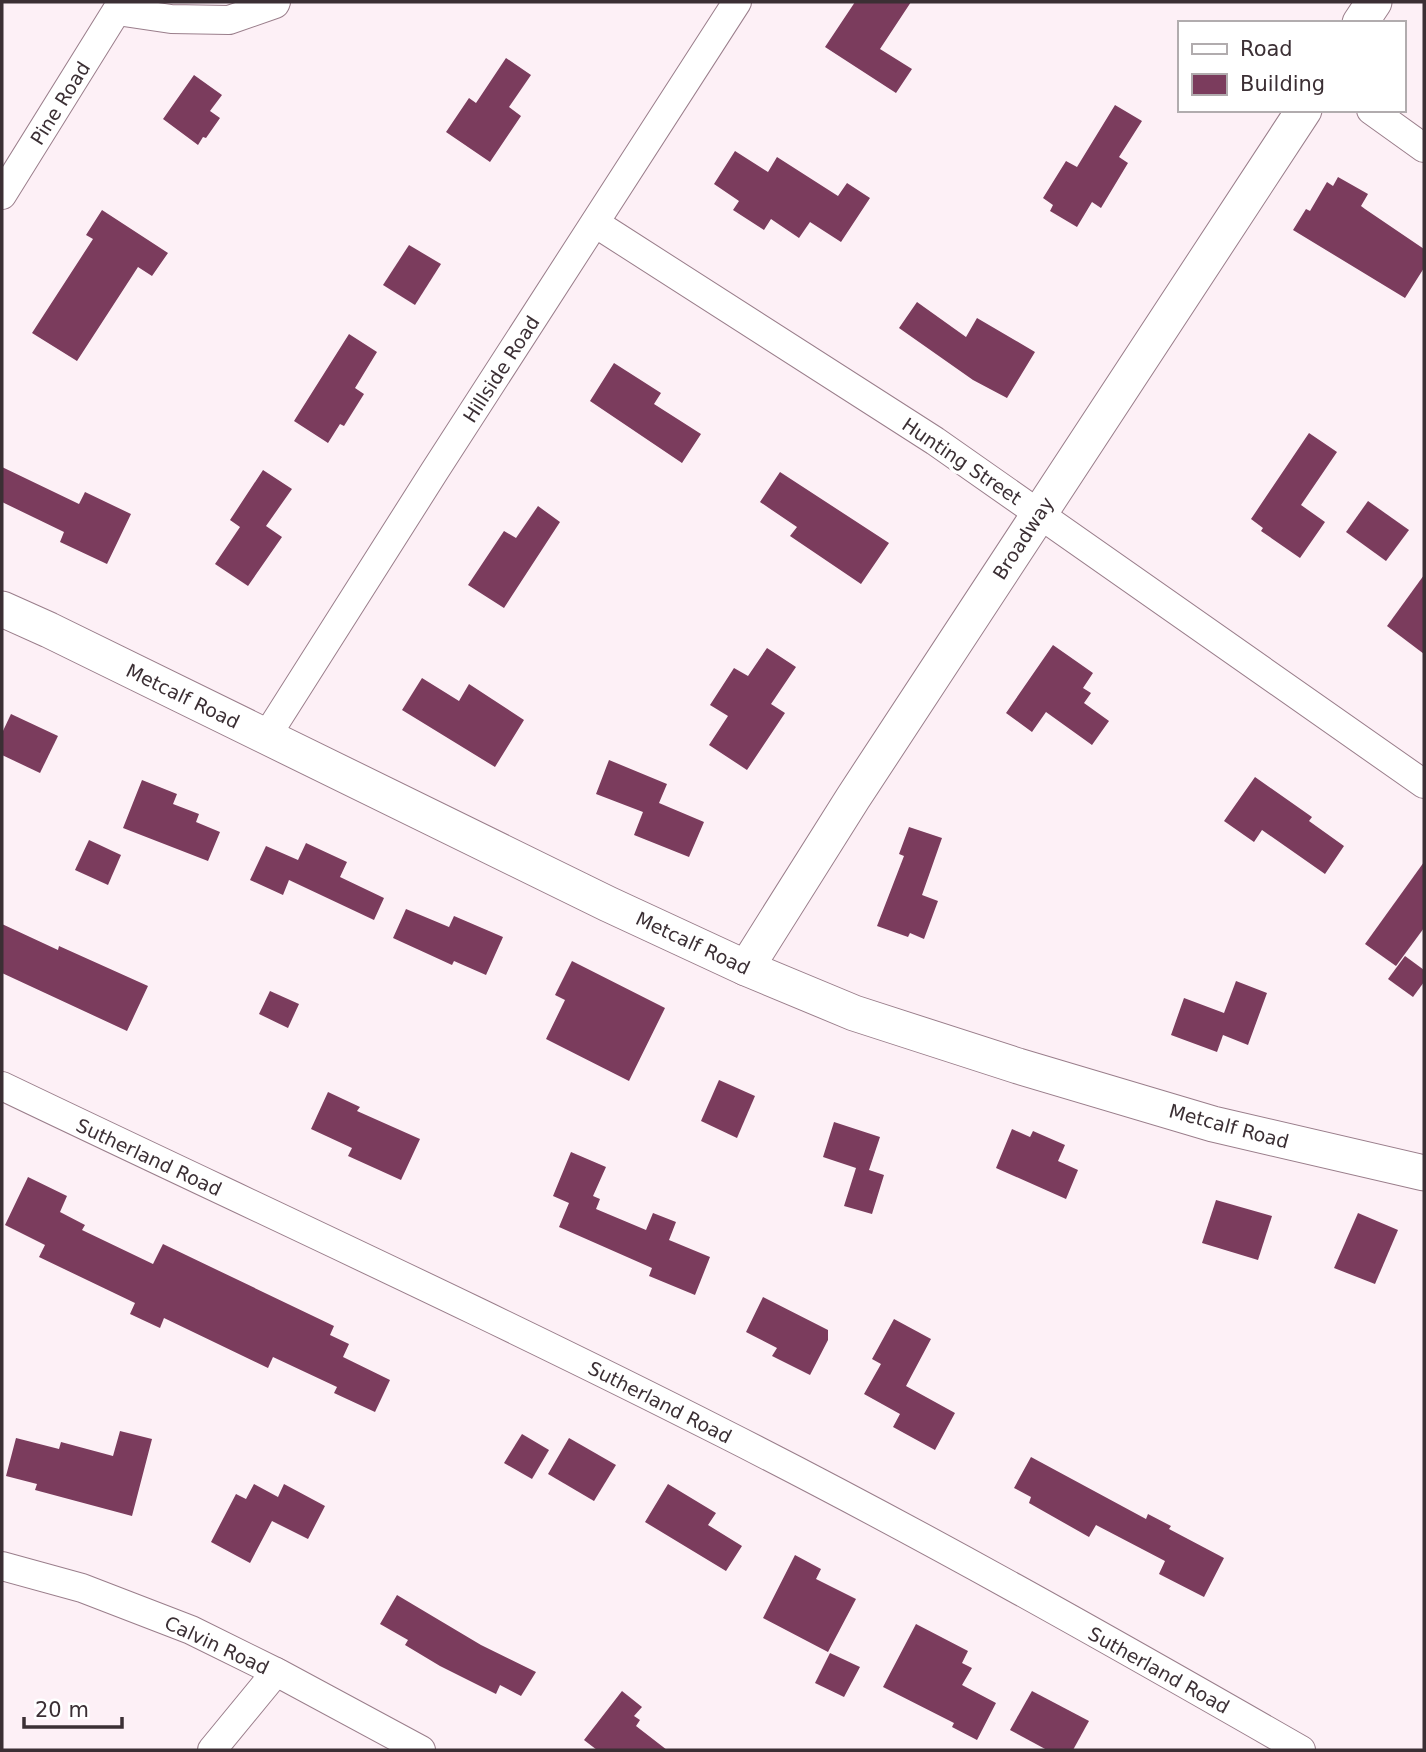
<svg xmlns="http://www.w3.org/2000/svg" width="1426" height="1752" font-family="'DejaVu Sans',sans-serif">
  <rect width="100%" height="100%" fill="#fdf0f6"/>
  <g fill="#7b3c5d">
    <path d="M855 2H911L880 49 912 69 896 93 825 47Z"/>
    <path d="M506 58 531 75 509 107 521 116 490 162 446 132 469 98 476 103Z"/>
    <path d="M194 75 222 95 210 111 220 118 206 138 203 137 198 145 163 119Z"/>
    <path d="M1115 105 1142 121 1119 157 1128 163 1101 208 1092 202 1077 227 1050 211 1053 205 1043 198 1066 161 1077 167Z"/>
    <path d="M735 151 768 172 777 157 838 196 847 183 870 198 841 242 810 222 799 238 771 219 764 230 733 210 739 201 714 184Z"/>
    <path d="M1338 177 1368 194 1361 206 1365 209 1424 249V268L1405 298 1293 230 1306 209 1310 211 1327 182 1333 186Z"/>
    <path d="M102 210 168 253 152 276 138 267 77 361 32 333 93 239 86 235Z"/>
    <path d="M409 245 441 264 415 305 383 285Z"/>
    <path d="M917 302 966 337 977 318 1035 352 1007 398 973 380 899 328Z"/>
    <path d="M349 334 377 352 355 388 364 394 344 426 340 424 328 443 294 421Z"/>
    <path d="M614 363 661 393 654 404 701 434 682 463 590 401Z"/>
    <path d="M1309 433 1337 452 1301 505 1325 522 1300 558 1261 531 1263 528 1251 519Z"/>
    <path d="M2 467 79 504 85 492 131 514 107 564 60 542 64 532 2 502Z"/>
    <path d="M263 470 292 489 266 526 282 537 248 586 215 564 240 527 230 520Z"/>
    <path d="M780 472 889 543 861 584 790 536 797 527 760 502Z"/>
    <path d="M1368 501 1409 530 1386 561 1346 532Z"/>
    <path d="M538 506 560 522 504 608 468 585 504 531 516 538Z"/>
    <path d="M1424 575V654L1387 626Z"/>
    <path d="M1053 645 1093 673 1083 688 1091 693 1084 703 1109 721 1092 745 1046 712 1032 732 1006 713Z"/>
    <path d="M767 648 796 667 771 704 785 713 747 770 709 745 728 716 710 705 734 668 748 676Z"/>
    <path d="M422 678 459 701 469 684 524 720 495 767 402 710Z"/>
    <path d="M11 714 58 736 40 773 2 755V733Z"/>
    <path d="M609 760 667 784 659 803 704 822 689 857 634 835 643 812 596 794Z"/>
    <path d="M1255 777 1312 817 1309 821 1344 846 1325 874 1262 830 1254 842 1224 821Z"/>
    <path d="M142 780 177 794 173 804 199 814 196 822 220 832 208 861 123 828Z"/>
    <path d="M909 827 942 838 922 895 938 901 924 939 910 933 908 937 877 926 904 856 899 854Z"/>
    <path d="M89 840 121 855 108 885 75 870Z"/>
    <path d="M306 843 347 862 340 877 384 898 374 920 289 880 283 895 250 880 266 846 298 860Z"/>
    <path d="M1424 862V928L1396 966 1365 944Z"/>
    <path d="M406 909 449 927 454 916 503 937 486 975 454 961 452 965 393 938Z"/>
    <path d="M2 924 58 950 59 946 148 986 127 1031 2 973Z"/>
    <path d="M1405 956 1424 970V982L1413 997 1388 979Z"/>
    <path d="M572 961 665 1008 629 1081 546 1039 565 1000 555 995Z"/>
    <path d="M1236 981 1267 993 1248 1045 1223 1035 1217 1052 1171 1035 1184 998 1224 1013Z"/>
    <path d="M270 991 299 1004 288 1028 259 1014Z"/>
    <path d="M719 1080 755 1096 737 1138 701 1121Z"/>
    <path d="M328 1092 360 1107 357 1111 420 1139 401 1180 348 1156 352 1148 311 1129Z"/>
    <path d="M834 1122 880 1137 869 1170 884 1175 872 1214 844 1206 856 1168 823 1157Z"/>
    <path d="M1012 1129 1030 1137 1033 1131 1065 1145 1058 1161 1078 1170 1066 1199 996 1168Z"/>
    <path d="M571 1152 606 1167 593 1196 600 1199 596 1209 646 1230 653 1213 676 1222 669 1240 710 1257 695 1295 649 1276 652 1268 559 1227 569 1203 553 1196Z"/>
    <path d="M28 1177 67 1196 60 1212 85 1225 82 1230 153 1264 163 1244 334 1326 330 1335 349 1344 343 1357 390 1380 375 1412 334 1393 337 1387 273 1357 268 1368 164 1318 160 1328 130 1314 135 1303 39 1257 45 1245 5 1225Z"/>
    <path d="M1216 1200 1272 1216 1258 1260 1202 1243Z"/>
    <path d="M1358 1213 1398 1230 1375 1284 1334 1268Z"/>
    <path d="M763 1297 828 1330V1340L810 1375 772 1356 777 1348 746 1332Z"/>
    <path d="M894 1319 931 1339 906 1386 955 1413 935 1450 893 1427 900 1414 864 1394 881 1364 872 1359Z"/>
    <path d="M120 1431 152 1439 132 1516 35 1490 37 1484 6 1476 16 1438 59 1449 61 1442 113 1456Z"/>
    <path d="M522 1434 549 1450 532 1479 504 1463Z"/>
    <path d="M569 1438 616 1465 594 1501 548 1474Z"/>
    <path d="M1031 1457 1146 1519 1148 1514 1171 1526 1169 1529 1224 1558 1204 1597 1159 1574 1165 1561 1096 1525 1089 1537 1029 1503 1031 1497 1014 1488Z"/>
    <path d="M254 1484 278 1497 284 1484 325 1506 308 1539 272 1521 250 1563 211 1542 236 1494 246 1499Z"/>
    <path d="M668 1484 716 1513 708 1525 742 1546 726 1571 645 1522Z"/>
    <path d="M795 1555 821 1569 816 1579 856 1599 828 1652 763 1618Z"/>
    <path d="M397 1595 481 1645 536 1672 521 1696 500 1685 496 1694 440 1666 405 1645 408 1640 380 1624Z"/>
    <path d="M916 1624 968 1651 962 1663 972 1668 962 1685 996 1703 977 1740 952 1727 954 1723 883 1687Z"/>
    <path d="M830 1653 860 1667 844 1697 815 1683Z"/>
    <path d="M622 1691 642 1707 634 1716 640 1720 636 1726 667 1750H597L584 1740Z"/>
    <path d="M1032 1691 1089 1721 1073 1750H1047L1010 1730Z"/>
  </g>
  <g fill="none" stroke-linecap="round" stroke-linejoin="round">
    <defs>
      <g id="minor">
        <path d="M117 11 171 19 229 20 275 4 276 2"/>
        <path d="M1371 110 1424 148"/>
        <path d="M2 195 122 2"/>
        <path d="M595 223 935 441 1424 784"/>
        <path d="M266 737 434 472 737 2"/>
        <path d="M2 1086C242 1201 485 1312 723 1433 919 1532 1111 1641 1301 1750"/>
        <path d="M2 1566 82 1588 191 1630 280 1674 421 1750"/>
        <path d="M212 1750 276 1672"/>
      </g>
      <g id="tertiary">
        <path d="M1360 23 1374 2"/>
        <path d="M2 609 49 630 608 904 746 968 854 1013 1018 1066 1213 1124 1424 1173"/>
        <path d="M746 968 853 798 1304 110"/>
      </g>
    </defs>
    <use href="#minor" stroke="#9a7e8b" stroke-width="30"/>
    <use href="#tertiary" stroke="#9a7e8b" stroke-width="37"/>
    <use href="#minor" stroke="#fff" stroke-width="28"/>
    <use href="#tertiary" stroke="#fff" stroke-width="35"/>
  </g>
  <g text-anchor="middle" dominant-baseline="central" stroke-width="7" stroke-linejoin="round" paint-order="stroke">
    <g font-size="19" fill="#3b2f34" stroke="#fff">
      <text transform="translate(60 103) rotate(-58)">Pine Road</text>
      <text transform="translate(501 369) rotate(-57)">Hillside Road</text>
      <text transform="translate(962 461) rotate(34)">Hunting Street</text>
      <text transform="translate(1023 538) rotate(-57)">Broadway</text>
      <text transform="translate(183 696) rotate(26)">Metcalf Road</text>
      <text transform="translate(693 943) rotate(25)">Metcalf Road</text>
      <text transform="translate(1229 1126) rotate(15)">Metcalf Road</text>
      <text transform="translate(149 1157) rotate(25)">Sutherland Road</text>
      <text transform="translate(660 1402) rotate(27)">Sutherland Road</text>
      <text transform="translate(217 1645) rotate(25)">Calvin Road</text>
      <text transform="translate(1159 1670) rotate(29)">Sutherland Road</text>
    </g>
  </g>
  <rect width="1426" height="1752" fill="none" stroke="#3b2f34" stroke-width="7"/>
  <rect x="1178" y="21" width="228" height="91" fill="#ffffff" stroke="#b1acae" stroke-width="2"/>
  <rect x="1192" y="44" width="35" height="10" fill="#ffffff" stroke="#b1acae" stroke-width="2"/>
  <text x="1240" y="56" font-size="21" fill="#3b2f34">Road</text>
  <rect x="1192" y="74" width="35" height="21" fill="#7b3c5d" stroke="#b1acae" stroke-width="2"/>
  <text x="1240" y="91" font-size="21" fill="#3b2f34">Building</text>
  <path d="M24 1717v10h98v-10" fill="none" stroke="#3b2f34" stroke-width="3.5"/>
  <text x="35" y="1717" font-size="21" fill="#3b2f34" stroke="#ffffff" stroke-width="5" paint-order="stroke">20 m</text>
</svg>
